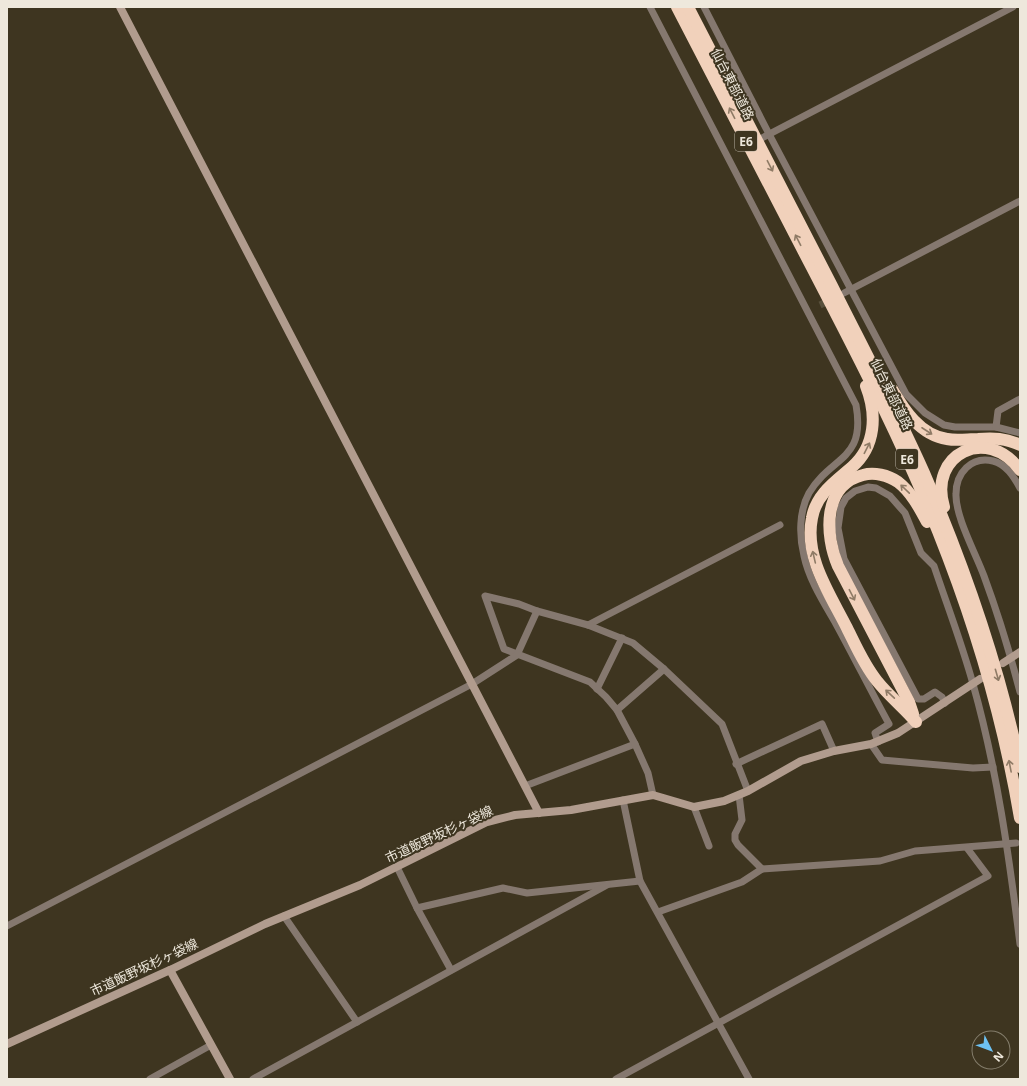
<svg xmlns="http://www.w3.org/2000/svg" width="1027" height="1086" font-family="'Noto Sans','Noto Sans JP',sans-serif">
  <rect width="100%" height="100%" fill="#3e3520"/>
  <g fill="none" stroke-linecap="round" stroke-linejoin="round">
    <path stroke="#58503c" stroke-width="7" stroke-dasharray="7 3.5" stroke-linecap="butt" d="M820 305 832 299"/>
    <g stroke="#85786f" stroke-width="7">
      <path d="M650 7 856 405C866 461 832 455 809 493 799 511 799 536 804 556 809 580 824 603 836 624 854 657 871 691 889 724L875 733 878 742"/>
      <path d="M704 7 769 134 906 394 925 413 944 425 955 427H996L1020 433"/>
      <path d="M762 138 1013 7"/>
      <path d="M844 293 1020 201"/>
      <path d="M996 427 998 411 1020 399"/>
      <path d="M1020 488C1014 477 1006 464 993 461 971 456 956 473 956 494 955 516 976 554 984 576 998 614 1010 653 1020 692"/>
      <path d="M588 625 780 525"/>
      <path d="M597 689 622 638"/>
      <path d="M945 703 942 697 935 692 924 699H918L917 697 844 559 838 528 841 507 846 498 855 491 868 487 876 488 890 496 905 513 921 553 934 566C947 605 962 644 973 684 997 769 1009 856 1020 944"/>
      <path d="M617 710 664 669"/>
      <path d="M871 744 882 760 973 768 993 767"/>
      <path d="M736 764 822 724 834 751"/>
      <path d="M525 786 635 744"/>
      <path d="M653 795 648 773 635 744 617 710 606 697 590 682 504 649 485 596 519 604 537 611 588 625 633 643 664 669 722 724 748 791"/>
      <path d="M739 795 742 820 735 834V840L738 845 762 869"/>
      <path d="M623 800 640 881 749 1079"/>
      <path d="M694 807 709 846"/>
      <path d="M397 867 417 908 451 970"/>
      <path d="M417 908 503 888 527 893 640 881"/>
      <path d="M658 912 742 882 762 869 880 861 915 851 1016 843"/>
      <path d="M284 916 357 1022"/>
      <path d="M7 926 472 684 517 655 537 611"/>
      <path d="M150 1079 211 1045"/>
      <path d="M253 1079 607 885"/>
      <path d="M616 1079 988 876 967 848"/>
    </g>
    <g stroke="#b19c8e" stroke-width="8">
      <path d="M120 7 539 813"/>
      <path d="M1003 663 1020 652"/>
      <path d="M170 970 230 1079"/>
      <path d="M7 1044 170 970 265 924 360 885 487 822 515 815 571 810 653 795 694 807 724 801 748 791 801 761 834 751 871 744 898 733 980 679"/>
    </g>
    <g stroke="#f1d1bb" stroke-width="12">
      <path d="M677 7C720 90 763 173 806 256 857 354 909 453 948 557 980 641 1005 729 1020 818"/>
      <path d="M688 7C736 100 784 193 832 286 863 348 896 410 924 473 965 568 999 666 1020 767"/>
      <path d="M866 386C877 414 876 446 852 467 836 481 816 494 812 518 804 557 830 594 847 628 856 646 864 665 877 681 889 696 904 708 916 722"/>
      <path d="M892 389C904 410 920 435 947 439 957 441 968 439 978 439 993 438 1006 438 1020 445"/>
      <path d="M944 507C928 454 987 425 1020 470"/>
      <path d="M913 714 909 702 838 566C825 536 822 485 863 475 874 472 888 475 898 482 911 492 919 507 927 522"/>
    </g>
  </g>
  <defs><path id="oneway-shaft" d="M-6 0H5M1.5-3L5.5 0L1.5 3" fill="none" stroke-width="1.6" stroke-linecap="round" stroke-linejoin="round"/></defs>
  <g stroke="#8f7b66">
    <use href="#oneway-shaft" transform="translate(732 113) rotate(-117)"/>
    <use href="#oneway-shaft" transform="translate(770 166) rotate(63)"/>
    <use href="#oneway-shaft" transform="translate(798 240) rotate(-117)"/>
    <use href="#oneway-shaft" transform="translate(927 431) rotate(33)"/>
    <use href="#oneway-shaft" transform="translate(867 448) rotate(-63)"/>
    <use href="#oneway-shaft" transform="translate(905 489) rotate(-136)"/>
    <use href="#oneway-shaft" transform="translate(814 557) rotate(-103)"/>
    <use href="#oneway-shaft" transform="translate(852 595) rotate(63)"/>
    <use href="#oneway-shaft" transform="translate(997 675) rotate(74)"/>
    <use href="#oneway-shaft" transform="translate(890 694) rotate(-137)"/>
    <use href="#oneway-shaft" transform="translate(1010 766) rotate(-101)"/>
  </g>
  <g text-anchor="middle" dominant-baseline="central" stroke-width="4" stroke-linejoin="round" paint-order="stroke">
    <g fill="#3e3520" stroke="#b9b2a4" stroke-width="1">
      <rect x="735" y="131" width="22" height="20" rx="3"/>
      <rect x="896" y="449" width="22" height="20" rx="3"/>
    </g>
    <g font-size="12" font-weight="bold" fill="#eee8dc">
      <text x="746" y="141">E6</text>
      <text x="907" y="459">E6</text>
    </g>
    <g font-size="13" fill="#eee8dc" stroke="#3e3520">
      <text transform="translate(733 84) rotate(63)">仙台東部道路</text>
      <text transform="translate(892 394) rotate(64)">仙台東部道路</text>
      <text transform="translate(439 834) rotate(-25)">市道飯野坂杉ヶ袋線</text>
      <text transform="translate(144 967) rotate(-25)">市道飯野坂杉ヶ袋線</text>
    </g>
  </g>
  <rect width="1027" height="1086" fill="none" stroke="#eee8dc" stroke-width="16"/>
  <g transform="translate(991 1050) rotate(132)"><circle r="19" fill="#3e3520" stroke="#847d6b"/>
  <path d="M0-3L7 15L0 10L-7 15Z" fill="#6ec2f3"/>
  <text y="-6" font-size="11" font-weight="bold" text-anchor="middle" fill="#eee8dc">N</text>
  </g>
</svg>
